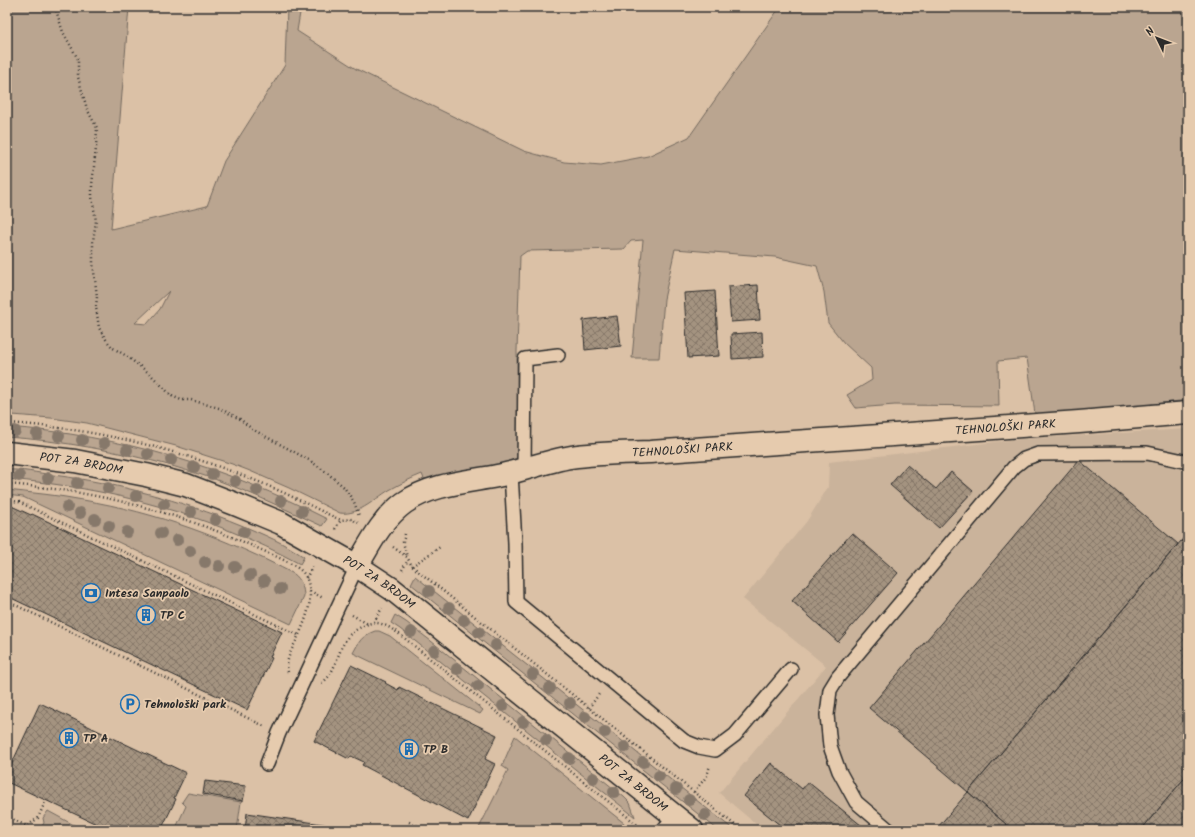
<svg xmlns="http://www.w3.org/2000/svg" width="1195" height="837" font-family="Kalam,sans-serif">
  <defs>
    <pattern id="building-cross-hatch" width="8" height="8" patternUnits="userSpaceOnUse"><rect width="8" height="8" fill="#a49380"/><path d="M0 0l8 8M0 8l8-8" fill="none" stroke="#867869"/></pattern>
  </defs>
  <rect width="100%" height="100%" fill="#dbc1a6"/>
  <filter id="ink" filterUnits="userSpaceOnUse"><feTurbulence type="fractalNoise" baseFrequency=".025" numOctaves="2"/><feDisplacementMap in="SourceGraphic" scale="8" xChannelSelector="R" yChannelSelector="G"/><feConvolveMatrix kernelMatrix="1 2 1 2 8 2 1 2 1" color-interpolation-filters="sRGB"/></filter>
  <g filter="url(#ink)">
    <path fill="#cab39b" d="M1188 429V830H763L719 793 826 666 743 599 807 521 828 487 829 462 1019 439Z"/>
    <g fill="#baa590" stroke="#72685e" fill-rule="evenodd">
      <path d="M7 7H129L111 229 207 206 224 161 285 65 287 7H301L297 31 356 69 524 151 564 162 601 165 648 156 689 137 780 7H1188V400L1104 410 1035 414 1027 358 998 361 999 406 895 405 856 408 847 395 872 380 871 368 844 343 828 323 824 292 817 266 775 257 675 249 664 299 659 358H632L643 240 631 241 624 249 527 251 520 256 517 351 518 459 516 461 465 472 424 479 422 474C412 478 402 483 393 488 377 496 360 516 340 513L289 488 250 471 232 464 176 446 87 423 51 418 12 415V417L7 416ZM169 291 160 309 147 324 135 323Z"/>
      <path d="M7 427C121 435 225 467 327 519L322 526C291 512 261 497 230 485 211 477 191 472 172 466 118 451 63 441 7 437Z"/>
      <path d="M7 470C20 469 39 473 53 475 117 483 180 500 241 525 262 534 285 543 304 557L300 564C210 515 109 487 7 479Z"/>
      <path d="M7 490C32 493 58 495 83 500 156 512 228 539 294 574 301 579 304 588 304 597L291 624 23 497 7 495Z"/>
      <path d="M415 576 734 830H718L411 584Z"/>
      <path d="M395 615 406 622 431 641 624 797 630 803 635 817 400 629 391 623Z"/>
      <path d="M375 631H379L390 636 483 710 480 714 353 653C359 642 361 636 375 631Z"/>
      <path d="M515 736 624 823 628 830H478L508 770 502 766Z"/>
      <path d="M188 793 241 802 237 830H175L186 806 182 802Z"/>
      <path d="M48 811 83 830H39L44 823 43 818Z"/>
    </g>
    <g fill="url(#building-cross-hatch)" stroke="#2b2b2b">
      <path d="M758 285 760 320 731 322 728 287Z"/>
      <path d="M715 291 719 356 688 358 684 293Z"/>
      <path d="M617 316 621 346 585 350 583 320Z"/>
      <path d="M762 332 763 357 732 359 731 334Z"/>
      <path d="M1079 460 1178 544 968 792 869 708Z"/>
      <path d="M907 465 936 489 951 472 973 491 939 528 890 485Z"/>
      <path d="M7 504 31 515 32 514 282 632 270 657 272 658 247 710 7 596Z"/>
      <path d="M852 533 898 573 838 642 792 601Z"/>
      <path d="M1188 533V546L1181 541Z"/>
      <path d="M1181 541 1188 546V774L1141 830H1013L968 792Z"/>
      <path d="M351 665 386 682 385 683 398 690 399 687 497 735 485 759 495 764 468 821 362 765 364 762 351 756 349 759 314 741Z"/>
      <path d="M40 703 186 773 174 798 176 799 161 830H109L7 782V774Z"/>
      <path d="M771 763 802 789 808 782 867 830H786L744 796Z"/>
      <path d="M1188 774V830H1141Z"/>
      <path d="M205 781 246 786 243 801 203 794Z"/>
      <path d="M968 792 1013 830H942L938 827Z"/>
      <path d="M247 813 363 830H245Z"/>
    </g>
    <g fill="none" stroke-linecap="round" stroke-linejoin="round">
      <defs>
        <g id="lane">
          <path d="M524 470 525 359 558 355"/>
          <path d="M511 473 515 543 516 602 684 741 699 747 715 750 735 735 791 669"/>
          <path d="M267 764 279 733 357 566"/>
          <path d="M663 830 675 816"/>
          <path d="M889 830 856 802 839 771 830 746 827 715 830 690 838 677 1014 467 1024 459 1038 454 1147 453 1188 462"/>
        </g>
        <g id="street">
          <path id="s1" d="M357 566C370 544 382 519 404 503 431 484 466 482 497 476 522 471 546 461 571 457 597 453 624 453 650 452L1079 422 1188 413"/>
        </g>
        <g id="secondary">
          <path id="s2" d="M7 453 75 461 146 475 186 485 235 504 281 523 357 566 392 589 692 830"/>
        </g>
      </defs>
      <use href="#lane" stroke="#2b2b2b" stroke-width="16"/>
      <use href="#street" stroke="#2b2b2b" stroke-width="25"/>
      <use href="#secondary" stroke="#2b2b2b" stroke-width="25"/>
      <g stroke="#2b2b2b" stroke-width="2.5" stroke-dasharray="1 3" stroke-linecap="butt">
        <path d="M55 7 63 32 78 59V77L87 109 97 128 96 148 92 185V197L96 221 93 241V263L97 297 96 307 99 328 107 341 113 348 125 355 149 373 172 396 181 400H191L219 408 240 419 252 429 309 460 326 472 344 487 354 502 359 516"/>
        <path d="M7 423C92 428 175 448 254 480 282 491 309 505 336 518L341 520 352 519 358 523"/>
        <path d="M7 484C99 491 182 513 266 552 277 557 301 566 306 577 316 599 305 622 296 641 291 651 285 661 288 672"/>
        <path d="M7 500 19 502 298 635"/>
        <path d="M335 529 341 520"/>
        <path d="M405 534 403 542 407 557"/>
        <path d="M393 547 407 557 412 566 741 830"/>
        <path d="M412 566 440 547"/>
        <path d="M402 570 408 560"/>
        <path d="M306 578 313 566"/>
        <path d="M310 591 323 598"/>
        <path d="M7 601 264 726"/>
        <path d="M8 602 10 598"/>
        <path d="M352 615 368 624C379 620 389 627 398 633L644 830"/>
        <path d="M374 622 382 608"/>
        <path d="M138 665 140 659"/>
        <path d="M322 683C336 673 337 652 347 638 352 631 361 627 368 624"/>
        <path d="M589 708 599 694"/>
        <path d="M694 792 707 776 710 765"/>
        <path d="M7 815 16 821 27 826 38 818 46 800"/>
        <path d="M409 822 426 830"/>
      </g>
      <use href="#lane" stroke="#e6cbae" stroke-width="13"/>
      <use href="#street" stroke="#e6cbae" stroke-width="22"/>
      <use href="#secondary" stroke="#e6cbae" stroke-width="22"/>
    </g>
    <g fill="#86786b">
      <circle cx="15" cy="431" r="6"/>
      <circle cx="37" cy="434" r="6"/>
      <circle cx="59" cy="436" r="6"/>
      <circle cx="82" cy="440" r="6"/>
      <circle cx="104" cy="443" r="6"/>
      <circle cx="127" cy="450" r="6"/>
      <circle cx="148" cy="454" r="6"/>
      <circle cx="171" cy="460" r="6"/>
      <circle cx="194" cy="467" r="6"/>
      <circle cx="212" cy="474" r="6"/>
      <circle cx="19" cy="476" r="6"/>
      <circle cx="48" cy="478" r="6"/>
      <circle cx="235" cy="481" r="6"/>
      <circle cx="77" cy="483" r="6"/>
      <circle cx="108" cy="488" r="6"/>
      <circle cx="257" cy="490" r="6"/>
      <circle cx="136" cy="496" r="6"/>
      <circle cx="281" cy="501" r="6"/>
      <circle cx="164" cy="504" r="6"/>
      <circle cx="67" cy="507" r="6"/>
      <circle cx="302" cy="511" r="6"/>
      <circle cx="191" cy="512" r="6"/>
      <circle cx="80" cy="513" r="6"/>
      <circle cx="95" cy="519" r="6"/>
      <circle cx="215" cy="520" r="6"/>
      <circle cx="109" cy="526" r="6"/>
      <circle cx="127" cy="532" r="6"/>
      <circle cx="244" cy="532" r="6"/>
      <circle cx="161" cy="533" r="6"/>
      <circle cx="177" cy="540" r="6"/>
      <circle cx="190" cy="551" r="6"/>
      <circle cx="205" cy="562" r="6"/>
      <circle cx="219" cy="566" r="6"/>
      <circle cx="235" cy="567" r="6"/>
      <circle cx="250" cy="575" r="6"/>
      <circle cx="264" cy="581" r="6"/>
      <circle cx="280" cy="589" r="6"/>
      <circle cx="429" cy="591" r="6"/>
      <circle cx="449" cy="608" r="6"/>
      <circle cx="464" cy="620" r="6"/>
      <circle cx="411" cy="632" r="6"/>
      <circle cx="479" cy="632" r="6"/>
      <circle cx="496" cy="645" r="6"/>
      <circle cx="434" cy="651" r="6"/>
      <circle cx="457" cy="669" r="6"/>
      <circle cx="533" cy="674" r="6"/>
      <circle cx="478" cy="686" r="6"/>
      <circle cx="550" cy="688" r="6"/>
      <circle cx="570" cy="703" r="6"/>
      <circle cx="503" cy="706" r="6"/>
      <circle cx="585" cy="717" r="6"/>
      <circle cx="523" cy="722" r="6"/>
      <circle cx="605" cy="732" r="6"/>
      <circle cx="546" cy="740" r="6"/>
      <circle cx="625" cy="747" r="6"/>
      <circle cx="569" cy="758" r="6"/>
      <circle cx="643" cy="762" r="6"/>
      <circle cx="659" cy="776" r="6"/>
      <circle cx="593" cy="778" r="6"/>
      <circle cx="676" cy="789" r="6"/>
      <circle cx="614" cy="792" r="6"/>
      <circle cx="689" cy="800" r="6"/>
      <circle cx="705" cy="815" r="6"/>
    </g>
  </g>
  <defs>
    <symbol id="bank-ring" viewBox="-11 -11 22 22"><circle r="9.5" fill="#e6cbae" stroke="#1f6fb2" stroke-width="1.5"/><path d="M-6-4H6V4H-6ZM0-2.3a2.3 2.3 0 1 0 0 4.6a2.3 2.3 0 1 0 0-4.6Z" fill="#1f6fb2"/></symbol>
    <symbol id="building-ring" viewBox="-11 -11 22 22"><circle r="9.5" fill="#e6cbae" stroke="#1f6fb2" stroke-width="1.5"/><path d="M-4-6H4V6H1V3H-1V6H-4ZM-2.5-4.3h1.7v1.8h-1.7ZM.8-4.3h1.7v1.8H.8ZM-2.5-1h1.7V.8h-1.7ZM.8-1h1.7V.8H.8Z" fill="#1f6fb2"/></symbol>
    <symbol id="parking-ring" viewBox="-11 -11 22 22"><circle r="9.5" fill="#e6cbae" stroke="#1f6fb2" stroke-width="1.5"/><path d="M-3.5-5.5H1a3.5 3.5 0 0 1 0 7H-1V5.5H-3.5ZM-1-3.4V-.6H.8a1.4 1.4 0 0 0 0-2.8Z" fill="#1f6fb2"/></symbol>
  </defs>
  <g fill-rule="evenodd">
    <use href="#bank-ring" x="80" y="582" width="22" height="22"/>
    <use href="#building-ring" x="135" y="604" width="22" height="22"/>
    <use href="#parking-ring" x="119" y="693" width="22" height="22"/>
    <use href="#building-ring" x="58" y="727" width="22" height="22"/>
    <use href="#building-ring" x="398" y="738" width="22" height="22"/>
  </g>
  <g text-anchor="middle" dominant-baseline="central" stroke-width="3.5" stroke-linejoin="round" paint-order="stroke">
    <g font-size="12" fill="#2b2b2b" stroke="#e6cbae">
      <text stroke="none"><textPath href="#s1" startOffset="689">TEHNOLOŠKI PARK</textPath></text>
      <text stroke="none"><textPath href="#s1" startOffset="365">TEHNOLOŠKI PARK</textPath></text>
      <text stroke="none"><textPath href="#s2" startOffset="75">POT ZA BRDOM</textPath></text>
      <text stroke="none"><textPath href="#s2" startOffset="399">POT ZA BRDOM</textPath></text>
      <text stroke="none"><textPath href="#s2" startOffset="723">POT ZA BRDOM</textPath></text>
    </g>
    <g font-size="12" font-weight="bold" fill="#2b2b2b" stroke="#e6cbae" text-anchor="start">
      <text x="105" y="593">Intesa Sanpaolo</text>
      <text x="160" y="615">TP C</text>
      <text x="144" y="704">Tehnološki park</text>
      <text x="83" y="738">TP A</text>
      <text x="423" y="749">TP B</text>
    </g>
  </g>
  <rect width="1195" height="837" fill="none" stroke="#e6cbae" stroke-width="24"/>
  <rect x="12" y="12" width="1171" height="813" fill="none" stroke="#2b2b2b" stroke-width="1.5" filter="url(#ink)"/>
  <g transform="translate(1157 38) rotate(313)" stroke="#e6cbae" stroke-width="3" paint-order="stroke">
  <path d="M0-3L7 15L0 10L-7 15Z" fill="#2b2b2b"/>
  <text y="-6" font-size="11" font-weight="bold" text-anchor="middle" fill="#2b2b2b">N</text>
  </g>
</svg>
